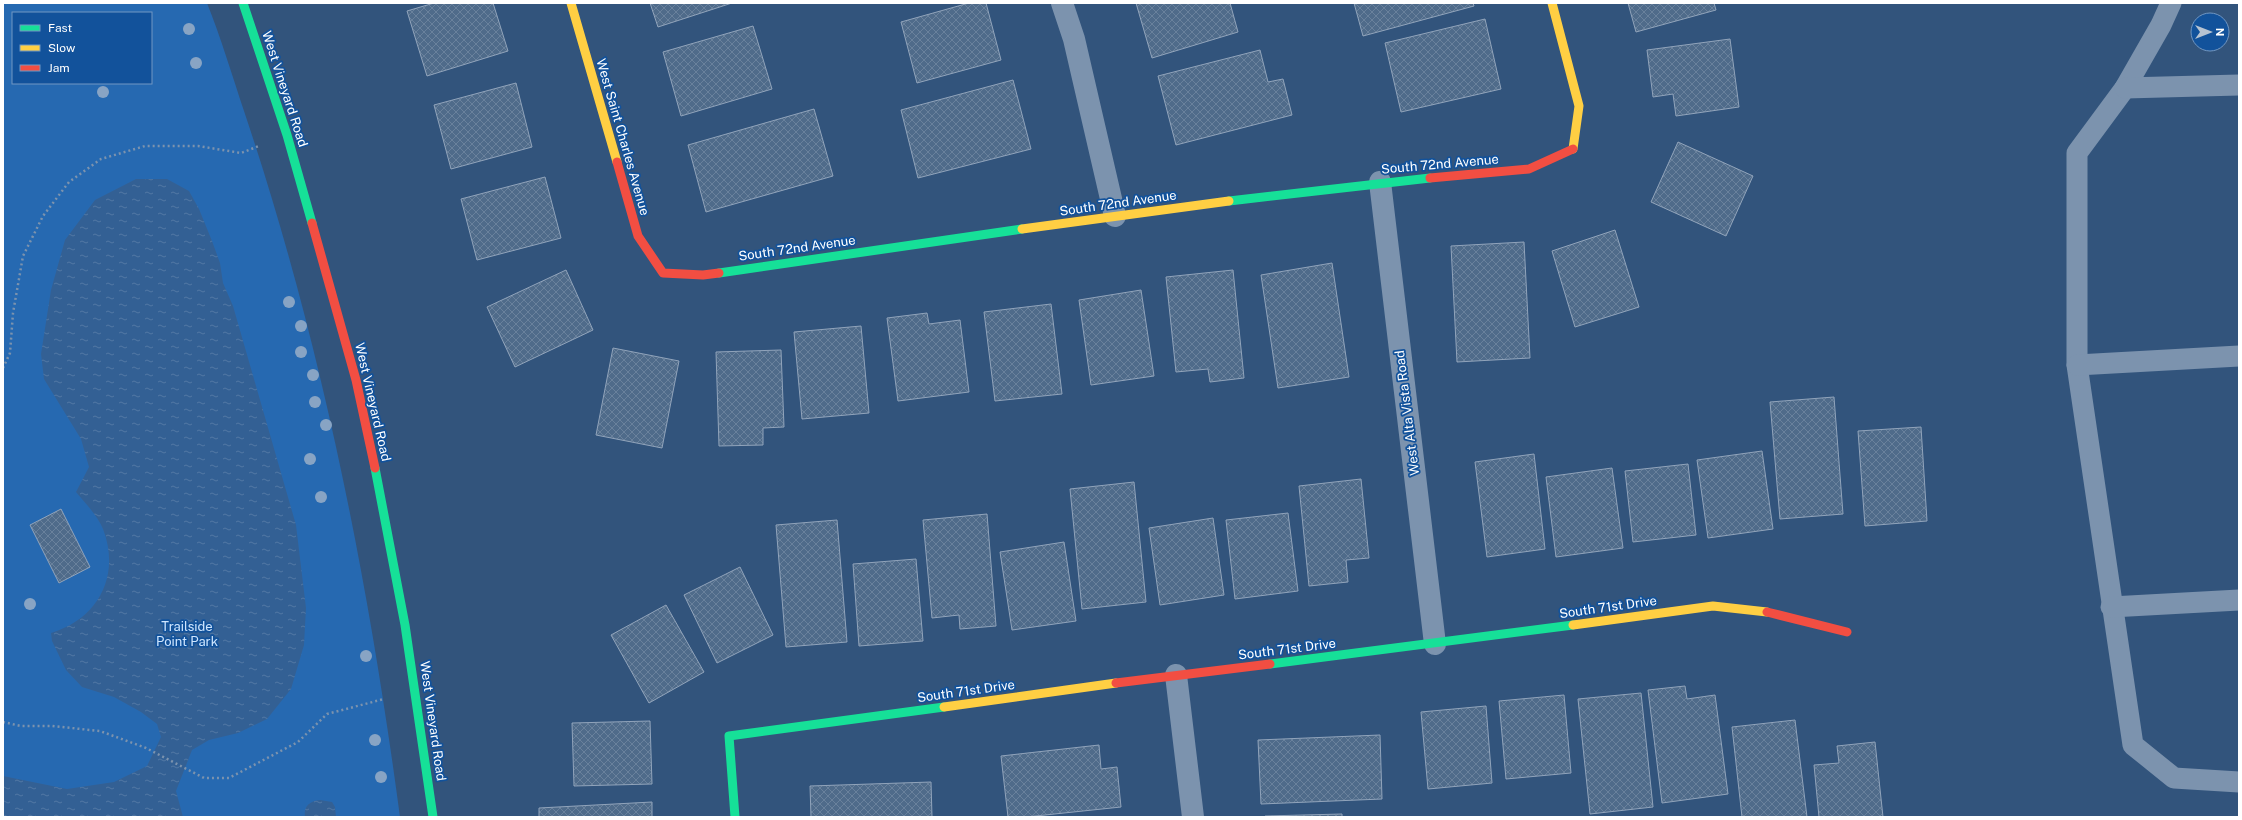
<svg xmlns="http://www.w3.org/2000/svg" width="2242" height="820" font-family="'Public Sans',sans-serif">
  <defs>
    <pattern id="water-ripples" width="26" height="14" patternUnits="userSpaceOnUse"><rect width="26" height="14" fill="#336094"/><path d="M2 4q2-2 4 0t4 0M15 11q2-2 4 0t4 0" fill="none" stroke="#5278a4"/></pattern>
    <pattern id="building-cross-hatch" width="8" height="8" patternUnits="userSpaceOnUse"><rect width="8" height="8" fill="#4f6b8a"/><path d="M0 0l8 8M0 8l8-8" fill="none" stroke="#69819c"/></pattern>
  </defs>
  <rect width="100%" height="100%" fill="#32547c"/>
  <path fill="#2669b1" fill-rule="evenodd" d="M3 3H207C221 38 232 75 244 111 321 340 368 577 400 817H3ZM13 13H151V83H13Z"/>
  <g fill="url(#water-ripples)">
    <path d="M136 179H167L189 191 199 209 212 241 220 263 223 283 233 306 296 525 306 608 304 645 291 689 267 719 238 733 209 740 192 750 176 791 183 817H3V776L67 789 114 782 147 766 161 737 157 724 141 712 114 697 82 687 66 670 52 641 51 633C98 619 121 576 103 529 98 516 85 503 76 492L89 467 81 439 44 379 41 354 51 290 65 240 95 200Z"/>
    <path d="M320 800 332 802 335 807 336 817H305C303 806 310 801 320 800Z"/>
  </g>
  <g fill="url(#building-cross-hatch)" stroke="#91a4bb">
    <path d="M434 3H493L508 51 427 76 407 11Z"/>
    <path d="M650 3H732L658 27Z"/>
    <path d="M969 3H986L1001 60 917 83 901 22Z"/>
    <path d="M1136 3H1230L1238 32 1152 58Z"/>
    <path d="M1354 3H1473L1474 6 1363 36Z"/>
    <path d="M1628 3H1714L1716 10 1636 32Z"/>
    <path d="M1485 19 1501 89 1401 112 1385 43Z"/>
    <path d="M753 26 772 89 681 116 663 52Z"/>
    <path d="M1730 39 1739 107 1676 116 1673 94 1653 97 1647 50Z"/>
    <path d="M1260 50 1268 82 1283 79 1292 115 1176 145 1158 76Z"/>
    <path d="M1013 80 1031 149 918 178 901 110Z"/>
    <path d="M516 83 532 147 451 169 434 105Z"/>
    <path d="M814 109 833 176 706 212 688 145Z"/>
    <path d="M1678 142 1753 176 1726 236 1651 202Z"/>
    <path d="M545 177 561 238 477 260 461 199Z"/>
    <path d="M1615 230 1639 307 1575 327 1552 251Z"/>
    <path d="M1524 242 1530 358 1457 362 1451 246Z"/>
    <path d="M1332 263 1349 377 1278 388 1261 275Z"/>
    <path d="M566 270 593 330 515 367 487 307Z"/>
    <path d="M1233 270 1244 378 1210 382 1208 369 1176 372 1166 277Z"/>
    <path d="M1141 290 1154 376 1091 385 1079 300Z"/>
    <path d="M1051 304 1062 394 995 401 984 312Z"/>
    <path d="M927 313 929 324 960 320 969 392 898 401 887 318Z"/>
    <path d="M861 326 869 413 802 419 794 332Z"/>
    <path d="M613 348 679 361 662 448 596 435Z"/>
    <path d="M781 350 784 427 763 428V445L719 446 716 352Z"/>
    <path d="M1834 397 1843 514 1780 519 1770 402Z"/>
    <path d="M1921 427 1927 521 1865 526 1858 431Z"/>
    <path d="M1762 451 1773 529 1708 538 1697 460Z"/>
    <path d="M1534 454 1545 549 1487 557 1475 462Z"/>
    <path d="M1688 464 1696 535 1633 542 1625 471Z"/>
    <path d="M1612 468 1623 548 1556 557 1546 477Z"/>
    <path d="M1361 479 1369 558 1346 560 1348 582 1309 586 1299 486Z"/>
    <path d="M1134 482 1146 602 1082 609 1070 489Z"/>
    <path d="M61 509 90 567 59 583 30 525Z"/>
    <path d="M1288 513 1298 591 1235 599 1226 520Z"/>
    <path d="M987 514 996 626 960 629 959 615 932 618 923 520Z"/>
    <path d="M1213 518 1224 595 1160 605 1149 528Z"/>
    <path d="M837 520 847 642 786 647 776 525Z"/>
    <path d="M1064 542 1076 621 1012 630 1000 552Z"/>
    <path d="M916 559 923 641 859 646 853 564Z"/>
    <path d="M740 567 773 635 717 663 684 595Z"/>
    <path d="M666 605 704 672 649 703 611 635Z"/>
    <path d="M1685 686 1687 699 1715 695 1728 794 1662 803 1648 690Z"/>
    <path d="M1641 693 1653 807 1590 814 1578 699Z"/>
    <path d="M1564 695 1571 773 1506 779 1499 701Z"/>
    <path d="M1486 706 1492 783 1428 789 1421 712Z"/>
    <path d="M1795 720 1807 817H1742L1732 727Z"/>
    <path d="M650 721 652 784 574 786 572 723Z"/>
    <path d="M1380 735 1382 799 1261 804 1258 740Z"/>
    <path d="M1875 742 1883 817H1819L1814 765 1839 763 1837 746Z"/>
    <path d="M1099 745 1101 769 1117 767 1121 807 1026 817H1008L1001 756Z"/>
    <path d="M931 782 932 817H811L810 786Z"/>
    <path d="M652 802V817H539V808Z"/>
    <path d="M1342 814V817H1265V816Z"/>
  </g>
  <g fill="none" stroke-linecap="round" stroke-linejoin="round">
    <g stroke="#7c93ae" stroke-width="2.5" stroke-dasharray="2 3" stroke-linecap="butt">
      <path d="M3 368 10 353 13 313 23 256 43 216 69 182 101 159 145 146H198L241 153 259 146"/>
      <path d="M3 722 21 726H52L100 731 146 748 204 778H229L298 742 327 714 384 699"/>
    </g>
    <g stroke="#7c93ae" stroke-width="21">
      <path d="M2171 3 2161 25 2125 88 2077 153V365L2133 745 2174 778 2239 782"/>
      <path d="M2125 88 2239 85"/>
      <path d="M2077 365 2239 356"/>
      <path d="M2111 607 2239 600"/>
    </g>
    <g stroke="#7c93ae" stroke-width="22">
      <path d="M1062 3 1074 39 1115 216"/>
      <path d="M1380 182 1435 644"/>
      <path d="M1176 675 1193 817"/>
    </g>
    <g stroke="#16e098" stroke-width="9">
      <path d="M243 3 287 135 312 223"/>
      <path d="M1229 201 1430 178"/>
      <path d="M719 273 1022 229"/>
      <path d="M375 468 405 625 433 817"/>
      <path d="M1270 664 1573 625"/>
      <path d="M735 817 729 736 944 707"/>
    </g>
    <g stroke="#ffcf43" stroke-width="9">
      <path d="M571 3 617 162"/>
      <path d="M1552 3 1579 106 1573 149"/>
      <path d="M1022 229 1229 201"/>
      <path d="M1573 625 1713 606 1767 612"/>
      <path d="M944 707 1116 683"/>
    </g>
    <g stroke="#f24e42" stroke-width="9">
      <path d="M617 162 638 236 663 273 703 275 719 273"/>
      <path d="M1430 178 1529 169 1573 149"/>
      <path d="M312 223 356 380 375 468"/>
      <path d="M1767 612 1847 632"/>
      <path d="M1116 683 1270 664"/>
    </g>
  </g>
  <g fill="#88a4c4">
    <circle cx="189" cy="29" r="6"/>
    <circle cx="196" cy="63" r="6"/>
    <circle cx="103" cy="92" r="6"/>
    <circle cx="289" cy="302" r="6"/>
    <circle cx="301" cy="326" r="6"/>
    <circle cx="301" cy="352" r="6"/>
    <circle cx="313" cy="375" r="6"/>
    <circle cx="315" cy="402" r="6"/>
    <circle cx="326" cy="425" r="6"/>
    <circle cx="310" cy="459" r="6"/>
    <circle cx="321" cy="497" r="6"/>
    <circle cx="30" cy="604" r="6"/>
    <circle cx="366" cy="656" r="6"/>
    <circle cx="375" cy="740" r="6"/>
    <circle cx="381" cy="777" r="6"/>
  </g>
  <g text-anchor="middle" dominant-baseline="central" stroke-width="3.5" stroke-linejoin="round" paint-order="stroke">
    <g font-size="13" fill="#fff" stroke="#12529b">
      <text transform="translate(285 89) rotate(72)">West Vineyard Road</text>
      <text transform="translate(623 137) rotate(74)">West Saint Charles Avenue</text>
      <text transform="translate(1440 164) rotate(-5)">South 72nd Avenue</text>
      <text transform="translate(1118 203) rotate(-8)">South 72nd Avenue</text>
      <text transform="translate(797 248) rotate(-8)">South 72nd Avenue</text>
      <text transform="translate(373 402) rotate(77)">West Vineyard Road</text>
      <text transform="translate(1407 413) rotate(-97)">West Alta Vista Road</text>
      <text transform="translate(1608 607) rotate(-8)">South 71st Drive</text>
      <text transform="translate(1287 649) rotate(-7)">South 71st Drive</text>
      <text transform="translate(966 691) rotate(-8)">South 71st Drive</text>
      <text transform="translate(433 721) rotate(82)">West Vineyard Road</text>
    </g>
    <g font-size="13" fill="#cee5fe" stroke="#12529b">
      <text x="187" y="626">Trailside<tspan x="187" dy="15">Point Park</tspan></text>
    </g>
  </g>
  <rect width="2242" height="820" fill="none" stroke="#ffffff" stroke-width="8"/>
  <rect x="12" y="12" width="140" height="72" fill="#12529b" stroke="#7197c3"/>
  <rect x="20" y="25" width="20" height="6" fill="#16e098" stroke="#7197c3"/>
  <text x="48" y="32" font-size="12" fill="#ffffff">Fast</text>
  <rect x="20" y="45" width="20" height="6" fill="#ffcf43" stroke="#7197c3"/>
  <text x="48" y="52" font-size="12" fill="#ffffff">Slow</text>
  <rect x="20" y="65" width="20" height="6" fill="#f24e42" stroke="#7197c3"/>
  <text x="48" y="72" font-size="12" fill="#ffffff">Jam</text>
  <g transform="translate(2210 32) rotate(90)"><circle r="19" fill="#12529b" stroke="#7197c3"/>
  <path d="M0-3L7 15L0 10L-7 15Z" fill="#b7c3d1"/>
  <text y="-6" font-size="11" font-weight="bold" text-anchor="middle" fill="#ffffff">N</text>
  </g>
</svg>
